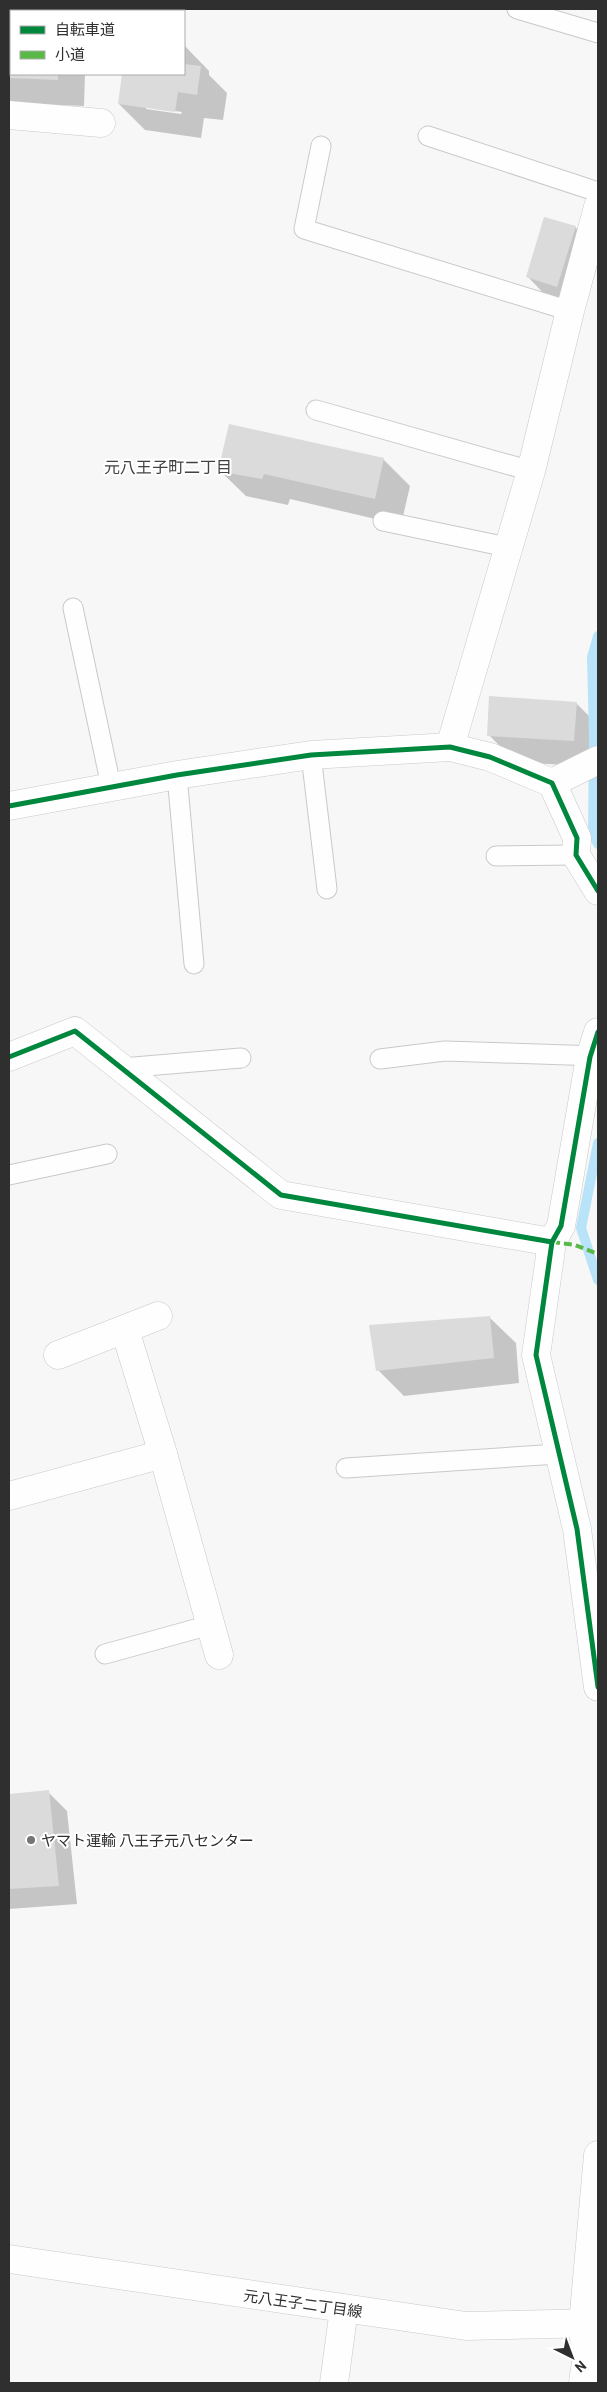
<svg xmlns="http://www.w3.org/2000/svg" width="607" height="2392" font-family="Barlow,'Noto Sans JP',sans-serif">
  <rect width="100%" height="100%" fill="#f7f7f7"/>
  <g fill="#0003" fill-rule="evenodd">
    <path d="M11 34V74H85L84 106 9 103V40H11Z"/>
    <path d="M184 45 209 71V75L227 93 223 120 204 118 201 138 145 130 119 104 123 74H184ZM146 107 182 112 181 114 146 109Z"/>
    <path d="M575 227 598 250V263L583 312 553 303 527 276Z"/>
    <path d="M383 459 410 486 401 525 290 499 288 505 246 496 219 470Z"/>
    <path d="M576 703 598 725V767L515 762 489 735Z"/>
    <path d="M489 1317 516 1343 519 1383 404 1396 378 1370Z"/>
    <path d="M48 1792 67 1811 77 1904 9 1909V1796Z"/>
  </g>
  <g fill="none" stroke-linecap="round" stroke-linejoin="round">
    <g stroke="#b9e3f8" stroke-width="10">
      <path d="M598 636 592 657 594 738 593 834 598 844"/>
      <path d="M598 1143 581 1228 598 1280"/>
    </g>
  </g>
  <g fill="#dbdbdb">
    <path d="M9 38 11 39V74H58V80L9 78Z"/>
    <path d="M184 64 201 66 197 95 178 92 175 112 118 104 122 74H184Z"/>
    <path d="M544 217 576 226 557 287 526 277Z"/>
    <path d="M229 424 384 458 375 499 264 474 262 479 218 471Z"/>
    <path d="M489 696 577 702 574 741 487 736Z"/>
    <path d="M490 1316 494 1358 376 1371 369 1325Z"/>
    <path d="M49 1790 59 1886 9 1889V1794Z"/>
  </g>
  <g fill="none" stroke-linecap="round" stroke-linejoin="round">
    <defs>
      <g id="lane">
        <path d="M517 9 598 33"/>
        <path d="M428 136 598 192"/>
        <path d="M321 146 304 229 570 311"/>
        <path d="M316 410 531 471"/>
        <path d="M383 521 507 547"/>
        <path d="M73 608 111 786"/>
        <path d="M311 755 327 889"/>
        <path d="M177 775 194 964"/>
        <path d="M496 856 576 855"/>
        <path d="M380 1059 445 1051 598 1056"/>
        <path d="M122 1068 241 1058"/>
        <path d="M9 1175 107 1154"/>
        <path d="M346 1468 558 1454"/>
        <path d="M105 1654 210 1625"/>
      </g>
      <g id="street">
        <path d="M126 11 129 9"/>
        <path d="M9 15H11"/>
        <path d="M9 115 101 123"/>
        <path d="M450 747 531 471 570 311 598 207"/>
        <path d="M552 783 598 760"/>
        <path d="M9 806 177 775 311 755 450 747 490 757 552 783 577 838 576 855 598 891"/>
        <path d="M598 1032 590 1057 561 1226 552 1242 536 1355 577 1529 598 1687"/>
        <path d="M9 1057 75 1031 281 1195 552 1242"/>
        <path d="M125 1330 163 1454 219 1655"/>
        <path d="M58 1355 158 1316"/>
        <path d="M9 1496 163 1454"/>
        <path d="M334 2383 344 2309"/>
        <path d="M583 2383 586 2362 583 2324 598 2155"/>
      </g>
      <path id="secondary" d="M9 2259 466 2326 598 2323"/>
    </defs>
    <use href="#lane" stroke="#c9c9c9" stroke-width="21"/>
    <use href="#street" stroke="#c9c9c9" stroke-width="29"/>
    <use href="#secondary" stroke="#c9c9c9" stroke-width="29"/>
    <use href="#lane" stroke="#fefefe" stroke-width="19"/>
    <use href="#street" stroke="#fefefe" stroke-width="28"/>
    <use href="#secondary" stroke="#fefefe" stroke-width="28"/>
    <path stroke="#58b947" stroke-width="4" stroke-dasharray="8 4" stroke-linecap="butt" d="M552 1242 575 1245 598 1254"/>
    <defs>
      <g id="cycleway">
        <path d="M9 806 177 775 311 755 450 747 490 757 552 783 577 838 576 855 598 891"/>
        <path d="M598 1032 590 1057 561 1226 552 1242 536 1355 577 1529 598 1687"/>
        <path d="M9 1057 75 1031 281 1195 552 1242"/>
      </g>
    </defs>
    <use href="#cycleway" stroke="#fff" stroke-width="8"/>
    <use href="#cycleway" stroke="#00873e" stroke-width="5"/>
  </g>
  <circle fill="#757576" stroke="#fff" stroke-width="2" cx="31" cy="1840" r="5"/>
  <g text-anchor="middle" dominant-baseline="central" stroke-width="4" stroke-linejoin="round" paint-order="stroke">
    <g font-size="15" fill="#2f2f30" stroke="#fff" text-anchor="start">
      <text x="41" y="1840">ヤマト運輸 八王子元八センター</text>
    </g>
    <g font-size="15" fill="#2f2f30" stroke="#fff">
      <text transform="translate(303 2303) rotate(8)">元八王子二丁目線</text>
    </g>
    <g font-size="16" fill="#434345" stroke="#fff">
      <text x="168" y="466">元八王子町二丁目</text>
    </g>
  </g>
  <rect width="607" height="2392" fill="none" stroke="#2f2f30" stroke-width="20"/>
  <rect x="10" y="10" width="175" height="65" fill="#ffffff" stroke="#acacac"/>
  <rect x="20" y="26" width="25" height="8" fill="#00873e" stroke="#acacac"/>
  <text x="55" y="35" font-size="15" fill="#2f2f30">自転車道</text>
  <rect x="20" y="51" width="25" height="8" fill="#58b947" stroke="#acacac"/>
  <text x="55" y="60" font-size="15" fill="#2f2f30">小道</text>
  <g transform="translate(572 2357) rotate(138)" stroke="#ffffff" stroke-width="4" paint-order="stroke">
  <path d="M0-4L9 19L0 12L-9 19Z" fill="#2f2f30"/>
  <text y="-8" font-size="14" font-weight="bold" text-anchor="middle" fill="#2f2f30">N</text>
  </g>
</svg>
